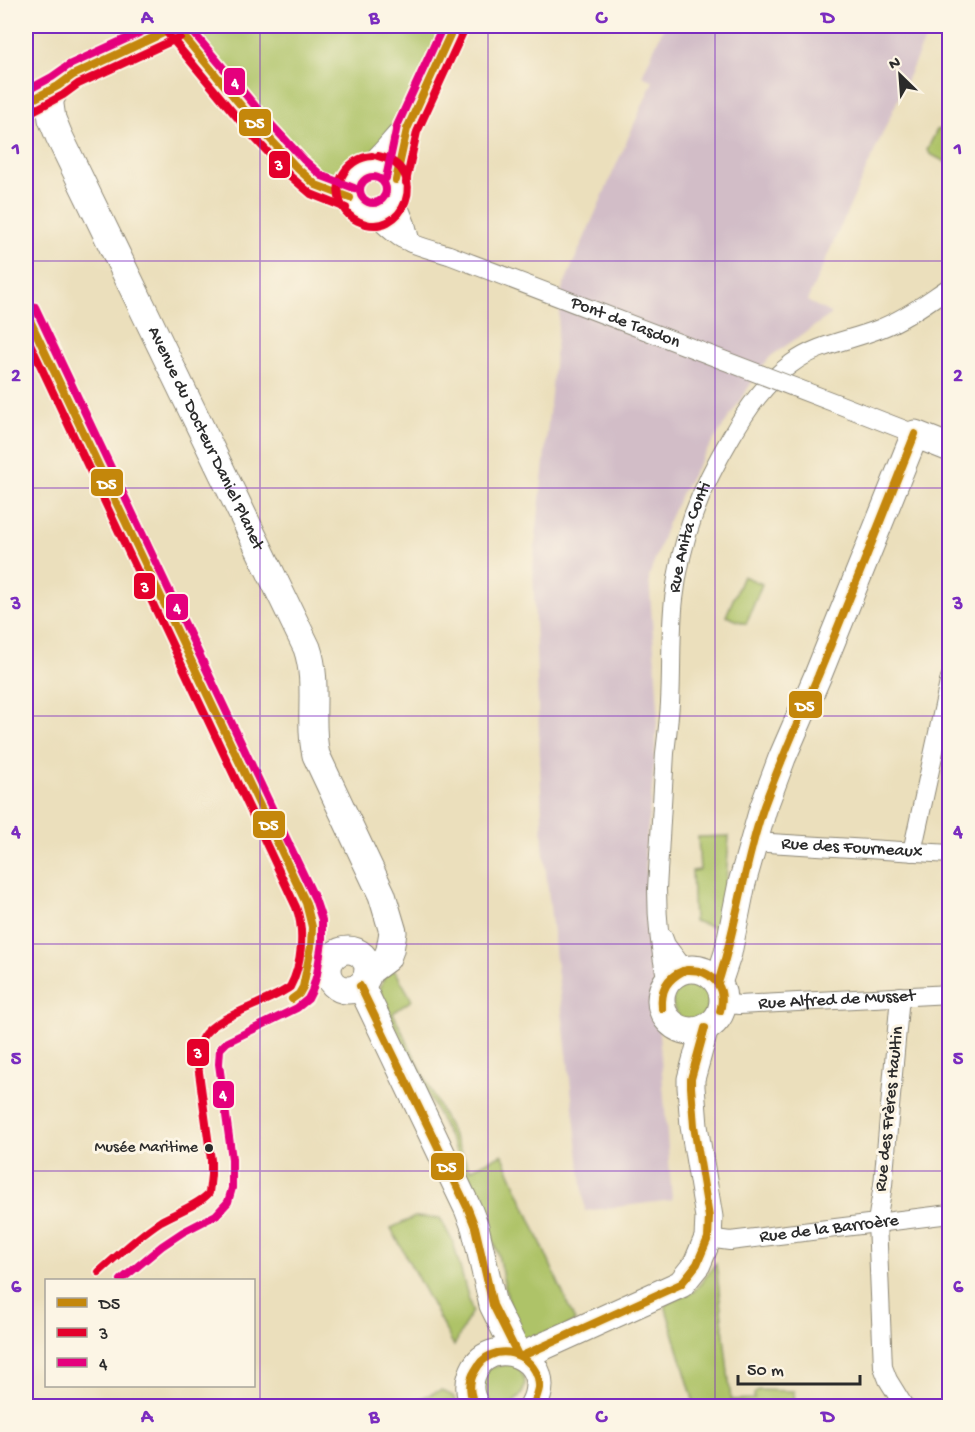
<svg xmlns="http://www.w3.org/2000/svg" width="975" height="1432" font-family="'Gochi Hand',sans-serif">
  <rect width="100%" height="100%" fill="#fcf5e5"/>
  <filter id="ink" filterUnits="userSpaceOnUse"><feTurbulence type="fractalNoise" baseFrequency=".0167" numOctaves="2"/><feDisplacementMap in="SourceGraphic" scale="12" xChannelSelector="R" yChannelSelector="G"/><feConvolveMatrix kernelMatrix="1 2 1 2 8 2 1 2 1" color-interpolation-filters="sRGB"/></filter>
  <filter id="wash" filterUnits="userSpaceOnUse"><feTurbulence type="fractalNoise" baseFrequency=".008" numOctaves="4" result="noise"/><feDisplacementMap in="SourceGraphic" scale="24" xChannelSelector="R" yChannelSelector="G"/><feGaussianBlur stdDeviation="1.35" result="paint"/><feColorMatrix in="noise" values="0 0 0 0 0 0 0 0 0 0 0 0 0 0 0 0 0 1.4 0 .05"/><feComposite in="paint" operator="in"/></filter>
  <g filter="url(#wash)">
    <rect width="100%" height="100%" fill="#ebdfbc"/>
    <path fill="#d2bdc7" d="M664 26H931L807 301 832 314 771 356 764 364 702 458 681 494 667 525 649 577 658 707 652 790 645 853 672 1200 585 1211 543 846 533 567 562 289 653 81 642 76Z"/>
    <g fill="#aec368" stroke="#6c774a" stroke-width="1.5">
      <path d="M176 26H454L407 129 358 171 327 173 297 168Z"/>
      <path d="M942 129 949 132V164L930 154 927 150 937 130Z"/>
      <path d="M743 576 762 584 746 624 726 616Z"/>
      <path d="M729 836 726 883 715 928 694 921 692 871 700 870 698 837Z"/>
      <path d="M387 969 396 972 412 1000 393 1013 470 1170 502 1154 575 1321 563 1329 522 1341 512 1318 498 1255 482 1204 383 1003 380 989Z"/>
      <circle cx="691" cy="1002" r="18"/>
      <path d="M415 1217 440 1218 453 1242 472 1311 454 1346 391 1228Z"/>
      <path d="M716 1263 731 1400 754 1399V1394L759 1390 794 1391 795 1406H695L665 1305 693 1292 702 1282Z"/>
      <path d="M514 1362C517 1367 523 1373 524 1378 528 1393 513 1407 499 1406 492 1405 487 1401 482 1396V1370Z"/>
      <path d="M441 1390 453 1396 459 1406H400Z"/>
    </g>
  </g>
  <g filter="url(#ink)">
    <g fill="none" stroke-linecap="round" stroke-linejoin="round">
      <defs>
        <g id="street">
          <path d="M396 199 406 224 411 243"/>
          <path d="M374 215C382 223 390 231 399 237 414 246 433 250 449 255"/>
          <path d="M838 404 915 434"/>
          <path id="s1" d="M753 842 950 854"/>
          <path d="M912 852 950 678"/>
          <path d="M663 937 666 945 685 970"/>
          <path id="s2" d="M667 982C660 951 657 921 657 889 660 844 662 798 665 753 667 736 669 720 670 703 672 668 670 633 674 599 681 538 700 489 731 437 747 409 765 383 791 364 817 344 849 341 879 329 905 319 927 302 950 287"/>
          <path d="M900 996 883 1185 877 1222 883 1367 888 1380 904 1406"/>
          <path id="s3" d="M723 1003 739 1005 950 994"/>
          <path id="s4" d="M708 1238 730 1241 950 1214"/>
        </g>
        <g id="secondary">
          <path d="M175 26 258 126 297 168 316 185 350 198"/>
          <path id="s5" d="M176 27 73 75 58 86 50 99V105L52 119 59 136 147 317 307 648C319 683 308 720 316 755L382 895 393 932 390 950 387 958 368 972"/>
          <path d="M403 146 407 129 454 26"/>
          <path d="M374 166C421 175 388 232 359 210 353 205 349 197 349 190 349 181 355 172 363 168 368 166 372 167 376 163 387 153 396 140 407 129"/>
          <circle cx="348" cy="970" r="20"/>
          <circle cx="692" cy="1000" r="31"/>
          <path d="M718 983 728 953 742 883 763 809 782 758 818 675 915 434 950 448"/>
          <path d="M360 986 366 996 468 1209 475 1227 493 1305 517 1353"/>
          <path d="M522 1356 681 1284 697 1264 708 1238 709 1217 694 1126 691 1087V1079L705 1028"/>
          <path d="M476 1406C470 1397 468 1386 472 1375 487 1330 560 1356 533 1406"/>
        </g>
      </defs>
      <use href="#street" stroke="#8b8574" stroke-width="20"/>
      <use href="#secondary" stroke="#8b8574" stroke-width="29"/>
      <use href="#street" stroke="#fff" stroke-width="18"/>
      <use href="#secondary" stroke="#fff" stroke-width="27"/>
      <defs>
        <g id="street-bridge">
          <path id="s6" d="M449 255 838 404"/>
        </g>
      </defs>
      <use href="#street-bridge" stroke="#8b8574" stroke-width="20" stroke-linecap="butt"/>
      <use href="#street-bridge" stroke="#fff" stroke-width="18"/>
      <defs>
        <g id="bus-1">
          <path d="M176 27 258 126 297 168 316 185 350 198"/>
          <path d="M26 103 58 86 73 75 176 27"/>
          <path d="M396 180 407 129 454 26"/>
          <path d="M26 312 306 903 312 927 311 947 303 987 299 994 292 999"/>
          <path d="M687 970C712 969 727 987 720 1011"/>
          <path d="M718 983C737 925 744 864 764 806 780 762 799 719 818 676 851 596 883 514 915 434"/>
          <path d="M360 986 468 1209 475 1227 493 1305 517 1353"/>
          <path d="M662 1008C660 991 667 976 683 971"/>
          <path d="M662 1008C661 989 667 980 683 971"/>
          <path d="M522 1356 681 1284 697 1264 708 1238 709 1217 694 1126 691 1087V1079L705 1028"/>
          <path d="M476 1406C469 1395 468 1382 475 1371 479 1364 483 1358 491 1355 513 1345 541 1364 539 1388 538 1394 535 1401 533 1406"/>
        </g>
        <g id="bus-2">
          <path d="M168 34 250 133 290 176 311 194 346 208"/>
          <path d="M31 112 63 95 78 84 180 37"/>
          <path d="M372 156C348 158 331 182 342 206 346 213 351 218 358 221 403 243 433 168 378 156"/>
          <path d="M406 182 417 132 464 30"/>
          <path d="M26 335 296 907C305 930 302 965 290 987 269 1003 214 1016 202 1038 198 1046 197 1056 198 1065L211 1160V1175L209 1193C200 1204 175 1213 161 1221 138 1236 119 1254 99 1272"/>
        </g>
        <g id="bus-3">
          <path d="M188 26 266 119 304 160 322 176 354 188"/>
          <path d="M26 91 52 77 69 65 154 26"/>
          <circle cx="373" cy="190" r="13"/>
          <path d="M386 178 397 126 443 26"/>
          <path d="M35 307 315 899 322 920V942L317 974 312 991 308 999 297 1008 227 1042 220 1049 219 1064 232 1159V1188L228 1202 216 1215 183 1232 162 1246 121 1280"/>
        </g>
      </defs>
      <use href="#bus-1" stroke="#fcf5e5" stroke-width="12"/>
      <use href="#bus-2" stroke="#fcf5e5" stroke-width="12"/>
      <use href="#bus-3" stroke="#fcf5e5" stroke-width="12"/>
      <use href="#bus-1" stroke="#c4870b" stroke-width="8"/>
      <use href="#bus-2" stroke="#e4002b" stroke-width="8"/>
      <use href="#bus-3" stroke="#e5007d" stroke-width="8"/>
    </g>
  </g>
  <path fill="none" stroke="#7b2cbf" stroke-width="1.5" stroke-opacity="0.55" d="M260 26V1406M488 26V1406M715 26V1406M26 261H950M26 488H950M26 716H950M26 944H950M26 1171H950"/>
  <circle fill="#2b2b2b" stroke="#fcf5e5" stroke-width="2" cx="209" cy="1148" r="5"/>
  <g text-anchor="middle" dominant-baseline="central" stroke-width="6" stroke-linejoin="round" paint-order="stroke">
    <g font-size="16" fill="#2b2b2b" stroke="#fcf5e5" text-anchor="end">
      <text x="198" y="1148">Musée Maritime</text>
    </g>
    <g font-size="18" fill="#2b2b2b" stroke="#fcf5e5">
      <text stroke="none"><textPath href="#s6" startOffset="189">Pont de Tasdon</textPath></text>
      <text stroke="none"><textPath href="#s5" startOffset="522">Avenue du Docteur Daniel Planet</textPath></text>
      <text stroke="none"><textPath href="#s2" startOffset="448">Rue Anita Conti</textPath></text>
      <text stroke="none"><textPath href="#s1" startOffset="99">Rue des Fourneaux</textPath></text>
      <text stroke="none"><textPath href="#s3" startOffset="114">Rue Alfred de Musset</textPath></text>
      <text transform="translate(890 1109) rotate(-84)">Rue des Frères Haultin</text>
      <text stroke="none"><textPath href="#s4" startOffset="122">Rue de la Barroère</textPath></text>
    </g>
  </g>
  <g stroke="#fcf5e5" stroke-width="2">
    <rect x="223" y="67" width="23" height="29" rx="6" fill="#e5007d"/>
    <rect x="238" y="108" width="34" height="29" rx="6" fill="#c4870b"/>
    <rect x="268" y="150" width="23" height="29" rx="6" fill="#e4002b"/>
    <rect x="90" y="468" width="34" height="29" rx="6" fill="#c4870b"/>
    <rect x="133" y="572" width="23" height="28" rx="6" fill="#e4002b"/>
    <rect x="165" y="593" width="24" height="28" rx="6" fill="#e5007d"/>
    <rect x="788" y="690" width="35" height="29" rx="6" fill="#c4870b"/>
    <rect x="252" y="810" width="34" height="29" rx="6" fill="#c4870b"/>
    <rect x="186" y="1038" width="24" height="29" rx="6" fill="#e4002b"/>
    <rect x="212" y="1080" width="23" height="29" rx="6" fill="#e5007d"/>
    <rect x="430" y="1152" width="35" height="29" rx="6" fill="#c4870b"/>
  </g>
  <g font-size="16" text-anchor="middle" font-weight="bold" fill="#fff">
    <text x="235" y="88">4</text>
    <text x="255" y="128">D5</text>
    <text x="279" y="170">3</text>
    <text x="107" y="489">D5</text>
    <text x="145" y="592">3</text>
    <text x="177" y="613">4</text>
    <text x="805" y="711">D5</text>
    <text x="269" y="830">D5</text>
    <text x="198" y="1058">3</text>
    <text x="223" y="1100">4</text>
    <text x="447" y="1172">D5</text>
  </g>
  <rect width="975" height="1432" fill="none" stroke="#fcf5e5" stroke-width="66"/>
  <rect x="45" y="1279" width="210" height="108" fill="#fcf5e5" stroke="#a8a49b" stroke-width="1.5"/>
  <rect x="57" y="1298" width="30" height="9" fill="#c4870b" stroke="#a8a49b" stroke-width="1.5"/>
  <text x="99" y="1309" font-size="18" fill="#2b2b2b">D5</text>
  <rect x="57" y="1328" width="30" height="9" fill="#e4002b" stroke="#a8a49b" stroke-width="1.5"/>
  <text x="99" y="1339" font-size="18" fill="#2b2b2b">3</text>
  <rect x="57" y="1358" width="30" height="9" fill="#e5007d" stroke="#a8a49b" stroke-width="1.5"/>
  <text x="99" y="1369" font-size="18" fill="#2b2b2b">4</text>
  <g transform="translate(900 75) rotate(335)" stroke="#fcf5e5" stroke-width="4.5" paint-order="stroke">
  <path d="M0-4.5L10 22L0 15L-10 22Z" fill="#2b2b2b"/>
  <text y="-9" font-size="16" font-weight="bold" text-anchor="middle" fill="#2b2b2b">N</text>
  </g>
  <path d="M738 1375v9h122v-9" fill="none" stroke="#2b2b2b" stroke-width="3"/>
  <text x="747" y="1375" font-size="18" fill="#2b2b2b" stroke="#fcf5e5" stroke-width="4.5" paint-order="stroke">50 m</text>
  <rect x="33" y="33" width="909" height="1366" fill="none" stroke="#7b2cbf" stroke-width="2"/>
  <g font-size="20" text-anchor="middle" font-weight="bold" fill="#7b2cbf">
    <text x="147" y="23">A</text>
    <text x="374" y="23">B</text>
    <text x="601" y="23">C</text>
    <text x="828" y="23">D</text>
    <text x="16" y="154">1</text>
    <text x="958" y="154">1</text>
    <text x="16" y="381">2</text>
    <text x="958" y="381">2</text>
    <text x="16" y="609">3</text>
    <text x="958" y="609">3</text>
    <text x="16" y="837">4</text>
    <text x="958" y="837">4</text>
    <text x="16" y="1064">5</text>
    <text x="958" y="1064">5</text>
    <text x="16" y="1292">6</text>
    <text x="958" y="1292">6</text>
    <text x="147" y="1422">A</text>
    <text x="374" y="1422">B</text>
    <text x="601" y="1422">C</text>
    <text x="828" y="1422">D</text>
  </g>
</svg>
